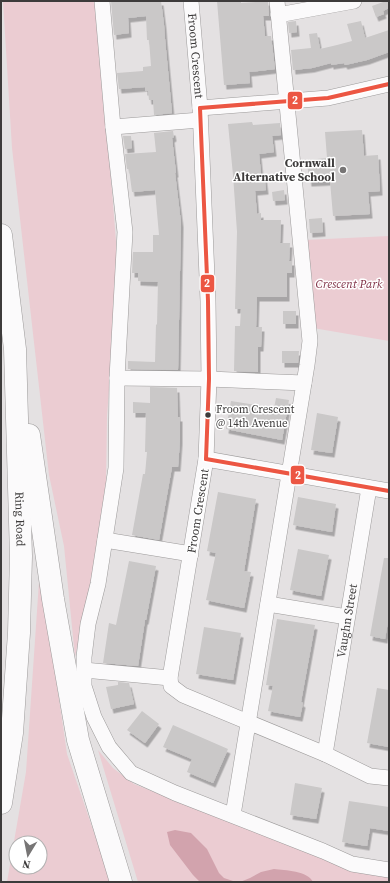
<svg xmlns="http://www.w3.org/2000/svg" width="390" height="883" font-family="'Source Serif 4',serif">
  <defs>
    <filter id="shadow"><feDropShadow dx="2.5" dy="4.5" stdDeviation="0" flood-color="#0004"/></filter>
  </defs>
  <rect width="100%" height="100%" fill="#e4e1e2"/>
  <g fill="#ebccd2" fill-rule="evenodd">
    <path d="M3 1H97L118 267 107 416 106 482 91 582 75 657 64 546 49 475 12 148Z"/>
    <path d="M389 236V341L313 328 305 240Z"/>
    <path d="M40 567 67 754 111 882H7L26 772ZM16 843H40V867H16Z"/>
    <path d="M98 750 113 768 134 784 348 868 389 875V882H138Z"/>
  </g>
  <g fill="#d2a3ad">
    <path d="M175 830 191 833 207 849 219 873 224 878 236 882H200L193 875 170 845 167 832Z"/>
    <path d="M274 869C285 870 308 871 313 882H240L250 878 261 872Z"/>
  </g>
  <g fill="#cac8c8" filter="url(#shadow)">
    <path d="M111 1H161L164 25 165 39 172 113 154 115 153 100H149L148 91H145V87L119 89 117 73 143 71V67L151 66 149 40H147L146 16 128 18 129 33 114 35Z"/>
    <path d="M217 1H241V3L268 1 269 16H263L265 36H271L275 69 249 72 250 83 224 85Z"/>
    <path d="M386 1H389V8L383 11 384 14 376 17 372 6Z"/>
    <path d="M296 21 297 32 289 33 288 22Z"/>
    <path d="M361 21 365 38 389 30V52L367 60 345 65 344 63 331 65V63L312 68 293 70 291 50 311 48 309 34 317 33 320 49 337 45 352 41 347 24Z"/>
    <path d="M252 122 253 125 280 123 281 135 272 136 274 152 259 154 261 174 264 173 266 190 255 191 257 214 261 213V220H281L280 243H290L289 261H292V273H287V297H257L256 327H262L261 347H258V372L234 371 235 326H240L241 309H235L237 232 233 175 228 124Z"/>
    <path d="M362 130 364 156 378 155 380 191 368 192 370 214 333 216 330 181 309 182 307 160 327 158 325 132Z"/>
    <path d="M173 131 174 137 172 138 176 173H175L181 223 178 370 128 369V361L155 362 156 324 157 325 158 282 138 281V273H132L133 252H153V235H159L155 190 132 192 129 169H127L125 154 156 152 154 133Z"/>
    <path d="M123 136H131L132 148 125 149Z"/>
    <path d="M284 190 285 200 273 201 272 192Z"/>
    <path d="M322 218 323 232 310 233 309 219Z"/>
    <rect x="283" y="311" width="13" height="13"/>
    <path d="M282 351H299L298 363H282Z"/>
    <path d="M150 387 177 388 178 417H180V440L178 467H172L159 540 132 535 143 474H145L147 452H145L146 413H133V402L150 403Z"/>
    <path d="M276 398 289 400 282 440 226 429 231 401 274 408Z"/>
    <path d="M317 413 338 417 332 453 311 450Z"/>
    <path d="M218 492 256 499 244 571 251 572 244 608 206 600 216 553 207 551Z"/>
    <path d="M298 497 336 504 332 532 293 525Z"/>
    <path d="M298 549 329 555 321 596 290 590Z"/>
    <path d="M384 558H389V616L385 639 370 636Z"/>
    <path d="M129 561 156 566 146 620H145L138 666 103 663 109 623 116 625Z"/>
    <path d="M277 619 315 625 301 702 303 703 300 717 268 711 273 686 266 685Z"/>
    <path d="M204 627 241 633 233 680 196 674Z"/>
    <path d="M118 682 129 683 134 704 111 709 106 687 118 685Z"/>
    <path d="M377 688 389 690V747L367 743Z"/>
    <path d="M142 711 159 724 145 743 127 730Z"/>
    <path d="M173 725 228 749 213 783 187 772 192 759 163 747Z"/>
    <path d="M295 783 322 788 316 819 290 815Z"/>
    <path d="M349 801 389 807V831L370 828 367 846 342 842Z"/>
  </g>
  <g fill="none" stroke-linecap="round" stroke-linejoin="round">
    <defs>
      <g id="minor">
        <path d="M102 1 113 127 125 232 117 378 116 468 98 584 88 624 84 657V686L94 717 109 747 131 773 175 793 323 851 352 864 389 870"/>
        <path id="s1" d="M191 1 200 108 208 301 209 379 206 459 170 678 171 686 183 695 325 754 370 776 389 778"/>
        <path d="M278 15 354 1"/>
        <path d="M200 108 328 98 389 84"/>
        <path d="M113 127 200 120"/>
        <path d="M117 378 209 379 304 383"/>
        <path d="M206 459 389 491"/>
        <path d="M105 540 191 554"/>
        <path d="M268 604 347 617"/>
        <path d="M84 670 170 678"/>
        <path id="s2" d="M325 754 369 488"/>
        <path d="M233 815 307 365 310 341 277 1"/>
      </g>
      <g id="highway">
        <path id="s3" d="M1 235 15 349 21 556 19 633 12 733 1 803"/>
        <path d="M29 435 53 599 78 740 121 882"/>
      </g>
    </defs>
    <use href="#minor" stroke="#9c9a9a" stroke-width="16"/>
    <use href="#highway" stroke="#9c9a9a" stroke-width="23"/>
    <use href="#minor" stroke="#fbfafb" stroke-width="15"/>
    <use href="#highway" stroke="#fbfafb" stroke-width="22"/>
    <defs>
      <g id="bus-1">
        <path d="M200 108 208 301 209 379 206 459"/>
        <path d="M200 108 328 98 389 84"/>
        <path d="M206 459 389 491"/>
      </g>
    </defs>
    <use href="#bus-1" stroke="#fff" stroke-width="7"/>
    <use href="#bus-1" stroke="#ec5643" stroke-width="4"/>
  </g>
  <circle fill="#777575" stroke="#fff" stroke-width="1.5" cx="343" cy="170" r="4"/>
  <circle fill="#3d3b3b" stroke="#fff" stroke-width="1.5" cx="208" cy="415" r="3.5"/>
  <g text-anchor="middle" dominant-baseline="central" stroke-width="3" stroke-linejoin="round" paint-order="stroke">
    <g font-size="11" fill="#3d3b3b" stroke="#fff" text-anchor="start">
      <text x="216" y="409">Froom Crescent<tspan x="216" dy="14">@ 14th Avenue</tspan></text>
    </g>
    <g font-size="12" fill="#3d3b3b" stroke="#fff">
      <text stroke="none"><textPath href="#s1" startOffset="55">Froom Crescent</textPath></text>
      <text transform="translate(198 511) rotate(-81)">Froom Crescent</text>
      <text stroke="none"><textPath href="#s3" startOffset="285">Ring Road</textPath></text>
      <text stroke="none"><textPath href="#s2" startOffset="135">Vaughn Street</textPath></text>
    </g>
    <g font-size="12" font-weight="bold" fill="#3d3b3b" stroke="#fff" text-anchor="end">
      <text x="335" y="163">Cornwall<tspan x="335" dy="14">Alternative School</tspan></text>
    </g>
    <g font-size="12" font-style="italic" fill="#803147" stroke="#fff">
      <text x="349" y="284">Crescent Park</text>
    </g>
  </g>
  <g stroke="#fff" stroke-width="1.5">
    <rect x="287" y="91" width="16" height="19" rx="4" fill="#ec5643"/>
    <rect x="200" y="274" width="15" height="19" rx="4" fill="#ec5643"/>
    <rect x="290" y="465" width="15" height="20" rx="4" fill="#ec5643"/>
  </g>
  <g font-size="11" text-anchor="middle" font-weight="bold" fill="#fff">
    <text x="295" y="104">2</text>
    <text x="207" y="287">2</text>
    <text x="298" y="479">2</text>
  </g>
  <rect width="390" height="883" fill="none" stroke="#3d3b3b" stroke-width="4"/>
  <g transform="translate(28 855) rotate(190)"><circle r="19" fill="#ffffff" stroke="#b1b1b1"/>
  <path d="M0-3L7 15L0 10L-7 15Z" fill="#777575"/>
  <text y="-6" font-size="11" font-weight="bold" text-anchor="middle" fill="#3d3b3b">N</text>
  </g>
</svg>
